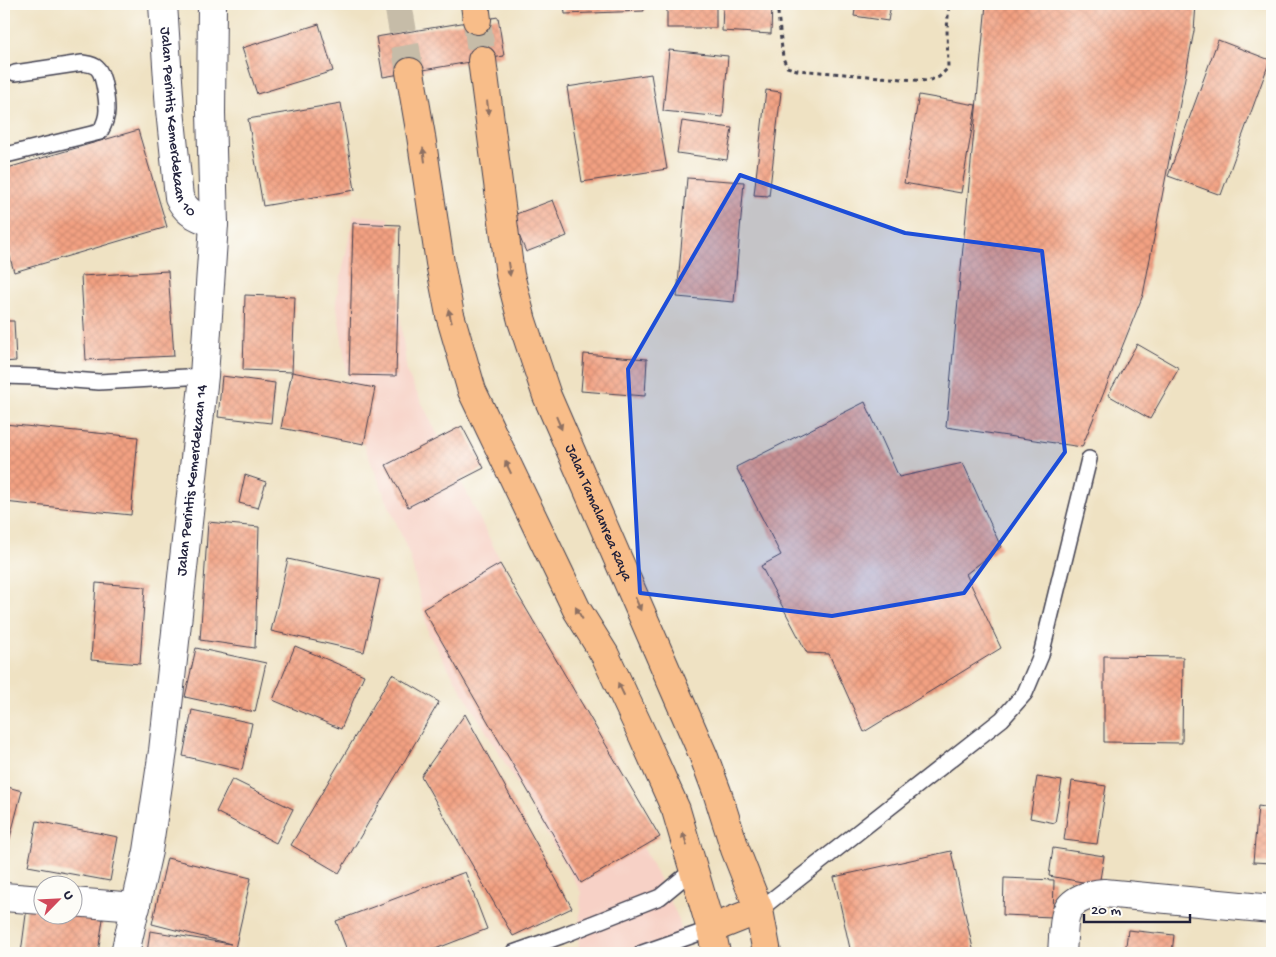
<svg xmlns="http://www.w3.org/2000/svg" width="1276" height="957" font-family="'Gochi Hand',sans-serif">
  <defs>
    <pattern id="building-cross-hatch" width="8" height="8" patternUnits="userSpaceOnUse" patternTransform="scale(1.25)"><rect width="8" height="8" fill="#f3a182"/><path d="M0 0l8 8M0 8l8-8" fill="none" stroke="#d08a71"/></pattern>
  </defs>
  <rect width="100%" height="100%" fill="#fdfcf7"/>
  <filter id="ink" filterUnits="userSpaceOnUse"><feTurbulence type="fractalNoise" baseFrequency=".02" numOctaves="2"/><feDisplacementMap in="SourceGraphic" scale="10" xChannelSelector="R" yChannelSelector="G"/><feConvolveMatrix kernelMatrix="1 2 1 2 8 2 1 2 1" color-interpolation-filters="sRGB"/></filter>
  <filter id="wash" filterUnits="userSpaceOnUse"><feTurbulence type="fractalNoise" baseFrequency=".0096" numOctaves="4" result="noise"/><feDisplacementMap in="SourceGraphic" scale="20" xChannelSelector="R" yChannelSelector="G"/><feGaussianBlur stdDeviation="1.12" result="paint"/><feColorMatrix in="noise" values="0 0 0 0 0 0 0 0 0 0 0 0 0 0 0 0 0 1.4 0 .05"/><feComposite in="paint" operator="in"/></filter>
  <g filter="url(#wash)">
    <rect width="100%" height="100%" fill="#efe2c3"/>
    <path fill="#f7d1c6" d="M354 215 388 218 407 373 678 917 687 953H578L581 892 429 635 410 556 355 424 336 301Z"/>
    <g id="blocks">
      <g fill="url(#building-cross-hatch)">
        <path d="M564 4H643L644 11 565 14Z"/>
        <rect x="667" y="4" width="49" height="24"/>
        <path d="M723 4H772L771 34 722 31Z"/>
        <path d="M856 4H891L888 21 854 16Z"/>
        <path d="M986 4H1196L1194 31 1143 295 1082 447 946 427Z"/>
        <path d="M498 17 504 56 383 77 376 37Z"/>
        <path d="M319 24 333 71 257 94 242 48Z"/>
        <path d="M1218 40 1270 60 1221 195 1168 176Z"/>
        <path d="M669 50 728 56 723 117 663 111Z"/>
        <path d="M651 74 667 169 582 182 567 87Z"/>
        <path d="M766 90 781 92 769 196 754 195Z"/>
        <path d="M919 95 976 105 961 193 904 183Z"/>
        <path d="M341 103 355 190 263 206 248 119Z"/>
        <path d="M682 121 732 128 727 160 677 153Z"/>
        <path d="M138 130 167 227 14 272 4 236V169Z"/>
        <path d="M687 178 744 182 734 302 677 297Z"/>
        <path d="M553 200 567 236 526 252 511 216Z"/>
        <path d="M353 223 400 225 396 376 349 375Z"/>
        <path d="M168 271 174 356 86 360 81 276Z"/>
        <path d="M245 295 295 297 292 372 375 388 364 444 281 428 292 372 243 370Z"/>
        <path d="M4 321H14L16 361 4 362Z"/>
        <path d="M1137 344 1179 368 1150 419 1108 395Z"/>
        <path d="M584 354 647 359 645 396 581 391Z"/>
        <path d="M222 376 275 383 271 423 218 417Z"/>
        <path d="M865 402 899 477 963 463 1001 547 966 574 1001 648 864 732 829 654 807 653 761 566 781 555 736 467Z"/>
        <path d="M4 424 138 437 131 515 4 502Z"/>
        <path d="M462 426 484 468 408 507 386 465Z"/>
        <path d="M245 475 266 482 258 508 239 503Z"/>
        <path d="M208 522 259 527 255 648 200 640Z"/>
        <path d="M288 559 380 580 364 652 271 631Z"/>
        <path d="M500 564 660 837 581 883 423 609Z"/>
        <path d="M96 583 145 587 140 664 91 660Z"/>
        <path d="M295 646 364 675 341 729 273 700Z"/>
        <path d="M196 648 266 663 255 712 185 697Z"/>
        <path d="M1104 656 1183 657 1182 743 1104 742Z"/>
        <path d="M392 674 439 702 339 873 291 845Z"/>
        <path d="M192 710 252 723 242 770 183 756Z"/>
        <path d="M465 714 572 908 513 936 421 776Z"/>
        <path d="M1037 777 1062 781 1055 823 1030 818Z"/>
        <path d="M232 779 293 809 276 843 216 812Z"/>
        <path d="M1072 781 1106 786 1097 844 1064 840Z"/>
        <path d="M4 786 22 791 4 861Z"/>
        <path d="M1258 806 1272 808V863L1253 862Z"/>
        <path d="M37 821 118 837 110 881 28 866Z"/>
        <path d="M1053 848 1104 856 1099 885 1049 876Z"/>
        <path d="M951 851 974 953H851L834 877Z"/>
        <path d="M167 858 251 878 234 953H147L150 931 231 944 152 924Z"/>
        <path d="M465 872 487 929 425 953H348L336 921Z"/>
        <path d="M1004 878 1054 880 1053 917 1003 915Z"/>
        <path d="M27 907 42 909V914H72L103 919 98 953H21Z"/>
        <path d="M1128 930 1174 935 1172 953H1125Z"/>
      </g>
    </g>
  </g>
  <g filter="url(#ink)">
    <use href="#blocks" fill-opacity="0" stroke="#413f4f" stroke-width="1"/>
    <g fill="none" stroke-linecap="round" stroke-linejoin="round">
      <g stroke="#c6bca8" stroke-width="28" stroke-dasharray="28 14" stroke-linecap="butt">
        <path d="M398 4 410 72"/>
        <path d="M477 20 482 60"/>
      </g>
      <defs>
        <g id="lane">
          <path d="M4 154H10L100 132C104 125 107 118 107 110 107 101 104 74 97 68 93 64 88 64 82 63L15 73"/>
          <path d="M4 376 35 377 99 382 204 376"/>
          <path d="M759 910 1002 719 1025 693 1041 655 1089 459"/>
          <path d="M513 953 561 936 660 897 694 869"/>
          <path d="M642 953 711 929"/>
        </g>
        <g id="street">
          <path id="s1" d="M163 4 170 110 179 197C187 215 198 216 214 224"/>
          <path d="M4 897 42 900"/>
          <path d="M72 902 136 907"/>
          <path id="s2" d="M125 953 148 851 163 751 204 376 214 224 211 113 212 4"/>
          <path d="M1062 953C1063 944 1063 922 1066 914 1071 899 1090 894 1104 893L1272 909"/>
        </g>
        <g id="primary">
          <path d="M475 4 477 20"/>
          <path id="s3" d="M482 60 510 275 522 321 547 396 704 757 717 792 735 849 759 910 767 953"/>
          <path d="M410 72 421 136 440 263 450 315 472 391 577 610 605 655 642 734 676 810 711 929 716 953"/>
          <path d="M711 929 759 910"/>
        </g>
      </defs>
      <use href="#lane" stroke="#413f4f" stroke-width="18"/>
      <use href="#street" stroke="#413f4f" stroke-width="30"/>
      <use href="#primary" stroke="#413f4f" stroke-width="30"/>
      <path stroke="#413f4f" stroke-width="3" stroke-dasharray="4 4" stroke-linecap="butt" d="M777 4 783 58 787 67 797 70 927 81 939 77 948 68 947 29 949 4"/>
      <use href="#lane" stroke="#fff" stroke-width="15"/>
      <use href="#street" stroke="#fff" stroke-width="28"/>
      <use href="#primary" stroke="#f8bd89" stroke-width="28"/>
    </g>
    <defs><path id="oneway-solid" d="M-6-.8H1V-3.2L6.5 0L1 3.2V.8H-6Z" transform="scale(1.25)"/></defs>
    <g fill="#8d7062">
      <use href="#oneway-solid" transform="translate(488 108) rotate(83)"/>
      <use href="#oneway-solid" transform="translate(424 155) rotate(-98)"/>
      <use href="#oneway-solid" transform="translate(509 269) rotate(81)"/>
      <use href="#oneway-solid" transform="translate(450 316) rotate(-104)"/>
      <use href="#oneway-solid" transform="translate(559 423) rotate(67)"/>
      <use href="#oneway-solid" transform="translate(508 467) rotate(-115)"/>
      <use href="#oneway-solid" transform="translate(638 604) rotate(67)"/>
      <use href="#oneway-solid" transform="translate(579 613) rotate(-120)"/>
      <use href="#oneway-solid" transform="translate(621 689) rotate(-116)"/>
      <use href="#oneway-solid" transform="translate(685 839) rotate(-107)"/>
    </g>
  </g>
  <path fill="#1d4ed8" fill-opacity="0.2" stroke="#1d4ed8" stroke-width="4" stroke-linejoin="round" d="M740 175 905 233 1042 251 1065 452 964 593 832 616 640 593 628 369Z"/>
  <g text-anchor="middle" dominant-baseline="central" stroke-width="5" stroke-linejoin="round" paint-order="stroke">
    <g font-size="15" fill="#22223b" stroke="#fdfcf7">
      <text stroke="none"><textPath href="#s1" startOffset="120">Jalan Perintis Kemerdekaan 10</textPath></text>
      <text stroke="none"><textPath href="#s2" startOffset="478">Jalan Perintis Kemerdekaan 14</textPath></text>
      <text stroke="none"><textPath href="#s3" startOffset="471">Jalan Tamalanrea Raya</textPath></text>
    </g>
  </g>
  <rect width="1276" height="957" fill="none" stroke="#fdfcf7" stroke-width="20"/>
  <g transform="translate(58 900) rotate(66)"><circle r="24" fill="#fdfcf7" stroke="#a5a5ac"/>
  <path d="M0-4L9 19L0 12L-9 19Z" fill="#d1495b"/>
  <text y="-8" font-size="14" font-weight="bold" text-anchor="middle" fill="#22223b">U</text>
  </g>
  <path d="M1084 914v8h106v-8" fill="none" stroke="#22223b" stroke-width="2.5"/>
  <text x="1091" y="914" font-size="15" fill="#22223b" stroke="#fdfcf7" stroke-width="4" paint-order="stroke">20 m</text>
</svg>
